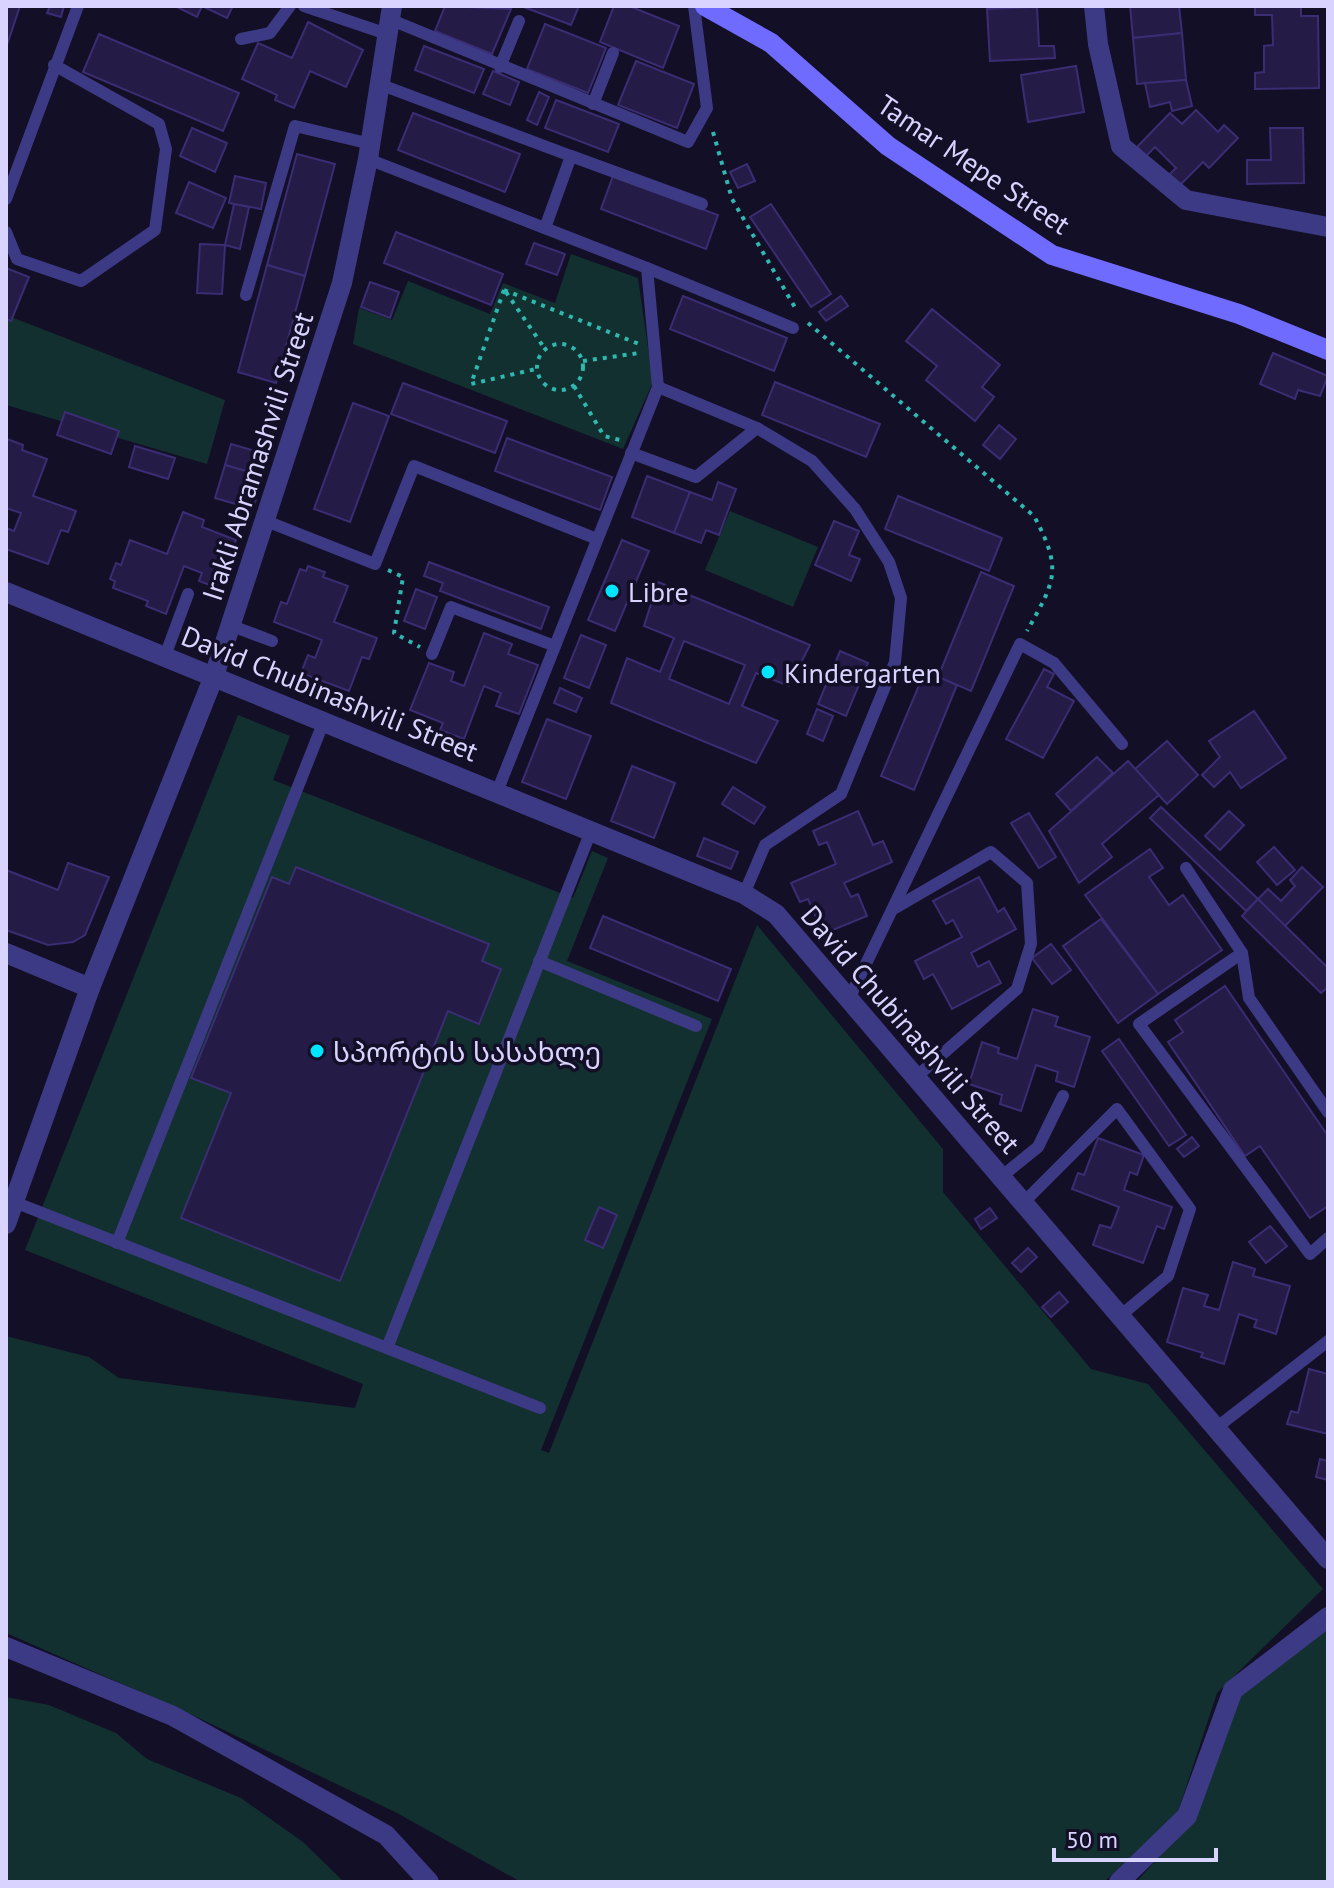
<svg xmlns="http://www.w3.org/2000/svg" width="1334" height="1888" font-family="'PT Sans','Noto Sans Georgian',sans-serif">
  <rect width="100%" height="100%" fill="#130f26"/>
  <g fill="#12302f">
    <path d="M571 254 638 278 653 382 623 449 353 344 359 308 392 320 408 281 490 314 503 283 555 303Z"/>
    <path d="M6 315 225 400 207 464 6 405Z"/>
    <path d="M730 511 818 547 793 607 705 570Z"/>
    <path d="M238 715 290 736 273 780 565 895 573 898 592 851 608 858 567 961 712 1019 541 1450 549 1453 757 925 943 1149V1192L1091 1369 1148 1384 1323 1589 1217 1693 1178 1812 1104 1882H521L397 1813 186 1712 6 1633V1336L89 1357 119 1378 355 1408 363 1384 25 1250Z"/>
    <path d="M1328 1629V1882H1136L1197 1816 1241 1696Z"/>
    <path d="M6 1697 49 1705 116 1733 147 1759 241 1798 303 1842 344 1882H6Z"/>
  </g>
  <g fill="#241b47" stroke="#3b2d73" stroke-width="2" fill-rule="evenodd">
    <path d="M6 6H20L8 42 6 41Z"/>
    <path d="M50 6H64L61 17 47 13Z"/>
    <path d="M175 6H233L227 18 202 6 197 17Z"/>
    <path d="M445 6 511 9 492 54 435 31Z"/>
    <path d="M521 6H579L571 25Z"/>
    <path d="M614 6H629L679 26 663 68 600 42Z"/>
    <path d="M1130 6H1179L1182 33 1133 38Z"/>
    <path d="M1255 6H1301V16H1318L1319 88 1255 89V73L1264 72V46L1273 45 1272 15H1255Z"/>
    <path d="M1037 7 1039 46H1054L1055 58 990 61 987 9Z"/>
    <path d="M308 22 363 50 346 87 310 71 294 108 275 100 277 95 242 79 258 43 292 58Z"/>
    <path d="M545 24 606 48 588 93 527 69Z"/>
    <path d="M1182 33 1186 80 1137 84 1133 38Z"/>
    <path d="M99 34 239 93 223 131 83 72Z"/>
    <path d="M424 46 484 69 474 93 415 70Z"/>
    <path d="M636 61 694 84 677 128 618 105Z"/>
    <path d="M1076 66 1084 112 1028 122 1021 75Z"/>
    <path d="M493 71 519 82 510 105 483 94Z"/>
    <path d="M1186 80 1192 106 1172 111 1170 102 1150 107 1145 83Z"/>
    <path d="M539 92 549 97 537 125 527 120Z"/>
    <path d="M556 100 619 124 608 152 545 128Z"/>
    <path d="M1196 110 1218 132 1224 125 1238 138 1209 168 1203 162 1180 185 1169 175 1176 168 1155 147 1146 156 1137 147 1170 113 1182 124Z"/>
    <path d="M413 113 520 154 505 192 398 150Z"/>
    <path d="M192 128 227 143 215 172 180 156Z"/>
    <path d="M1270 128H1303L1304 183 1247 184V160H1271Z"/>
    <path d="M297 154 335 164 305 276 267 265Z"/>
    <path d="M747 164 755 181 738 188 730 172Z"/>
    <path d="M235 176 266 183 261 209 229 203Z"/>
    <path d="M613 176 718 215 706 249 601 209Z"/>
    <path d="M189 182 226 198 213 228 176 213Z"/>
    <path d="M234 204 249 207 240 249 225 245Z"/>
    <path d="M771 204 831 294 811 307 750 217Z"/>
    <path d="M396 232 503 274 491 305 384 263Z"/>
    <path d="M534 243 565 254 557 275 526 264Z"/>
    <path d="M200 244 225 245 222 294 197 293Z"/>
    <path d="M267 265 305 276 276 383 238 372Z"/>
    <path d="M6 268 29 277 11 321 6 319Z"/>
    <path d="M370 282 399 292 390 318 361 307Z"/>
    <path d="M683 296 787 338 774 371 670 329Z"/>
    <path d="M841 296 848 306 826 321 819 312Z"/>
    <path d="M932 309 1000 365 982 387 994 397 975 421 926 380 937 366 906 341Z"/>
    <path d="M1273 353 1328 376 1320 396 1298 390 1295 399 1260 384Z"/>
    <path d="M775 382 880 424 866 457 762 415Z"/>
    <path d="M403 383 507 421 495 453 391 414Z"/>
    <path d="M353 403 389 416 350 522 314 509Z"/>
    <path d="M65 412 119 431 111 454 57 435Z"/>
    <path d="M999 425 1016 439 1000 459 983 445Z"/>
    <path d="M507 438 612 477 600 510 495 471Z"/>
    <path d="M7 439 23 445 22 450 47 459 33 496 76 511 68 532 61 530 48 564 6 549V528L14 531 21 513 6 508Z"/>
    <path d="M231 444 262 453 256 474 225 465Z"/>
    <path d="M135 446 175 458 168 479 129 467Z"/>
    <path d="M225 465 263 476 253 509 215 498Z"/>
    <path d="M647 476 690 492 674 533 632 517Z"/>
    <path d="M718 482 736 489 719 535 706 530 701 543 674 533 690 492 712 500Z"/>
    <path d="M898 496 1002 538 989 571 885 529Z"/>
    <path d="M183 512 204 520 202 527 236 540 217 588 199 581 202 573 184 566 166 614 146 606 148 601 113 588 115 581 110 579 116 563 121 565 130 540 167 554Z"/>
    <path d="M834 521 859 531 849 555 860 559 851 581 815 565Z"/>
    <path d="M622 540 649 551 615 631 588 620Z"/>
    <path d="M429 562 549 607 541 629 440 591 443 583 424 576Z"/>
    <path d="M308 566 325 572 323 577 348 586 334 622 377 638 369 659 362 657 349 691 301 673 308 655 315 658 322 640 274 622 281 602 287 604 300 569 306 571Z"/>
    <path d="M981 572 1014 586 971 691 938 677Z"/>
    <path d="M658 582 810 645 789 686 756 673 742 706 778 721 756 763 611 703 627 658 660 672 674 638 644 626ZM684 641 745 665 729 704 669 679Z"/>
    <path d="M416 589 437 597 425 629 404 621Z"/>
    <path d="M484 633 512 644 508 654 538 665 519 714 496 706 501 693 484 686 464 739 440 730 443 723 410 710 429 663 454 672 451 681 464 686Z"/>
    <path d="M581 635 606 645 589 688 564 678Z"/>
    <path d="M840 651 868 663 846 716 818 704Z"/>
    <path d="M1044 669 1054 674 1047 687 1074 701 1043 758 1006 739Z"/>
    <path d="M925 671 957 685 914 790 881 776Z"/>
    <path d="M560 688 582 698 576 712 554 703Z"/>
    <path d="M817 709 833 716 823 741 807 734Z"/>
    <path d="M1254 711 1286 758 1241 788 1230 772 1214 787 1202 775 1220 757 1209 741Z"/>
    <path d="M547 719 591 736 566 799 522 782Z"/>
    <path d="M1167 741 1198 775 1167 804 1135 769Z"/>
    <path d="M1097 757 1113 773 1071 811 1056 794Z"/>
    <path d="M1128 761 1159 795 1102 844 1112 857 1079 883 1049 831Z"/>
    <path d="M632 766 675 783 654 838 611 821Z"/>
    <path d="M733 787 765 807 754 824 722 804Z"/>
    <path d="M1161 807 1258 899 1246 911 1150 818Z"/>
    <path d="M858 811 873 845 883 841 892 862 844 883 851 897 858 894 867 916 823 934 808 899 800 902 791 883 836 864 827 842 819 845 813 831Z"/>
    <path d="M1229 811 1244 825 1220 850 1205 836Z"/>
    <path d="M1029 813 1056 857 1039 868 1011 823Z"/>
    <path d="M704 838 738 852 731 869 697 856Z"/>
    <path d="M1274 847 1295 870 1277 885 1257 862Z"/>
    <path d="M1150 849 1163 868 1149 877 1169 905 1183 895 1222 950 1158 994 1085 895Z"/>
    <path d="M68 863 109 877 85 935 73 942 48 945 6 930V870L58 890Z"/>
    <path d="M296 867 489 944 482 961 501 969 479 1024 448 1011 340 1281 181 1218 231 1093 191 1078 272 877 289 884Z"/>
    <path d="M1302 867 1323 887 1285 926 1258 899 1268 889 1281 901 1295 886 1290 880Z"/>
    <path d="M979 877 998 912 1004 908 1016 929 971 953 978 967 989 961 1001 983 952 1009 933 974 924 979 915 961 962 937 953 920 946 924 933 901Z"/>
    <path d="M1258 899 1328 968V987L1321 993 1242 916Z"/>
    <path d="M603 916 731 969 718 1001 590 948Z"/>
    <path d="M1101 919 1158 994 1118 1023 1063 946Z"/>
    <path d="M1051 944 1071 970 1052 984 1032 958Z"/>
    <path d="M1225 986 1328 1136V1206L1310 1218 1260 1146 1245 1156 1168 1042 1183 1032 1175 1020Z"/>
    <path d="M1033 1009 1058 1017 1055 1026 1090 1037 1074 1087 1056 1081 1058 1072 1036 1065 1021 1111 1000 1104 1002 1095 969 1084 982 1042 999 1048 998 1053 1017 1059Z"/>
    <path d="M1119 1039 1186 1135 1169 1146 1102 1051Z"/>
    <path d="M1192 1137 1199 1146 1184 1157 1177 1149Z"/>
    <path d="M1098 1138 1144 1155 1137 1175 1130 1172 1124 1190 1172 1207 1164 1229 1157 1226 1143 1263 1093 1245 1100 1225 1111 1228 1119 1207 1072 1189 1078 1173 1084 1175Z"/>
    <path d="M599 1207 617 1215 603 1248 585 1240Z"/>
    <path d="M990 1208 997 1218 981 1229 975 1219Z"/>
    <path d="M1270 1226 1287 1246 1266 1263 1249 1242Z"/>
    <path d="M1028 1248 1037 1257 1021 1272 1012 1263Z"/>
    <path d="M1233 1262 1255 1269 1253 1276 1290 1286 1276 1334 1254 1327 1257 1320 1239 1314 1224 1364 1201 1357 1203 1353 1167 1342 1183 1288 1208 1295 1204 1306 1219 1310Z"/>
    <path d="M1059 1292 1068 1302 1051 1317 1042 1307Z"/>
    <path d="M1309 1369 1328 1374V1434L1287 1424 1291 1411 1298 1413Z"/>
    <path d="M1320 1459 1328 1461V1480L1316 1477Z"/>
  </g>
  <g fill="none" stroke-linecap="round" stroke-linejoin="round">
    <g stroke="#2fb8b0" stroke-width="4" stroke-dasharray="4 6" stroke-linecap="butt">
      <path d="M713 132 732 199 797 311"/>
      <path d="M504 290 639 344"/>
      <path d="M504 290 471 384 536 369"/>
      <path d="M506 292 545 349"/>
      <path d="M808 323 1034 516C1063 570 1055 581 1027 631"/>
      <circle cx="560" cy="367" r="23"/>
      <path d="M583 361 639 353"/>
      <path d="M574 386 604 436 620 440"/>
      <path d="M388 570 403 577 394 633 420 647"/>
    </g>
    <g stroke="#3d3a85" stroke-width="12">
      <path d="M304 6 387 34"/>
      <path d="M389 19 688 142 707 108 694 6"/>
      <path d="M241 39 270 33 290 6"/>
      <path d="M500 67 519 21"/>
      <path d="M379 84 571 156"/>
      <path d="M593 104 613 53"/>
      <path d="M368 159 647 268 658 387 497 792"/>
      <path d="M6 199 78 6"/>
      <path d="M545 228 571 156 702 204"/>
      <path d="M6 232 17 259 81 281 155 230 166 149 159 124 54 65"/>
      <path d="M647 268 793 328"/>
      <path d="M246 295 295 126 371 144"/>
      <path d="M658 387 757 428 812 461 855 509 889 562 901 598 895 662 841 794 765 845 744 894"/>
      <path d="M631 453 696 477 757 428"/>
      <path d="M266 521 375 564 414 466 597 539"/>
      <path d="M232 626 272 641"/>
      <path d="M432 654 451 607 555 646"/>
      <path d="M165 656 188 594"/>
      <path d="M1186 868 1242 953 1139 1024 1310 1254 1328 1238"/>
      <path d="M895 908 991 852 1027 883 1031 944 1017 989 916 1077"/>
      <path d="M1242 953 1249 998 1328 1112"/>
      <path d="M539 961 696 1026"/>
      <path d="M849 999 1020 644 1054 663 1122 744"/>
      <path d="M1001 1177 1038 1147 1063 1096"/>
      <path d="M14 1202 540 1408"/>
      <path d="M1023 1203 1117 1109 1190 1209 1168 1276 1120 1316"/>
      <path d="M117 1243 324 721"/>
      <path d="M387 1348 591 831"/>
      <path d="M1216 1428 1328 1341"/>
    </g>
    <g stroke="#3d3a85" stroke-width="20">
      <path d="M1094 6 1098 44 1121 146 1186 200 1328 227"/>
      <path d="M6 592 744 894 776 914 1328 1559"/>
      <path d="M6 953 90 988"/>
      <path d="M6 1224 90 988 214 676 342 283 368 159 392 6"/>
      <path d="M6 1647 173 1716 386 1835 429 1882"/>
      <path d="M1119 1882 1187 1816 1233 1690 1328 1617"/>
    </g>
    <path stroke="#6f6bff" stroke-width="20" d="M705 6 771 43 888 146 1052 255 1239 314 1328 350"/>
  </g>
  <g fill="#00e5ff" stroke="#130f26" stroke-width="3">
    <circle cx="612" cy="591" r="8"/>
    <circle cx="768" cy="672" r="8"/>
    <circle cx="317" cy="1051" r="8"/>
  </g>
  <g text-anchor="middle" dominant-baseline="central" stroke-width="7" stroke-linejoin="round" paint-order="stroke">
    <g font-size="28" fill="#d9d4ff" stroke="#130f26">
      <text transform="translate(974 164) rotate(34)">Tamar Mepe Street</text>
      <text transform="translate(257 456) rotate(-72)">Irakli Abramashvili Street</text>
      <text transform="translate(330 693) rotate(22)">David Chubinashvili Street</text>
      <text transform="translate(911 1029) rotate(49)">David Chubinashvili Street</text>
    </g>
    <g font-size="28" fill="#d9d4ff" stroke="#130f26" text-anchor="start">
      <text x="628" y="591">Libre</text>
      <text x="784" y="672">Kindergarten</text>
      <text x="333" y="1051">სპორტის სასახლე</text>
    </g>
  </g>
  <rect width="1334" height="1888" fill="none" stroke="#d9d4ff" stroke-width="16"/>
  <path d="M1054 1848v12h162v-12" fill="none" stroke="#d9d4ff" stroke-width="4"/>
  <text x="1066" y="1848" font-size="24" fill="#d9d4ff" stroke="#130f26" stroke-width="6" paint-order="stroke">50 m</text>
</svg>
